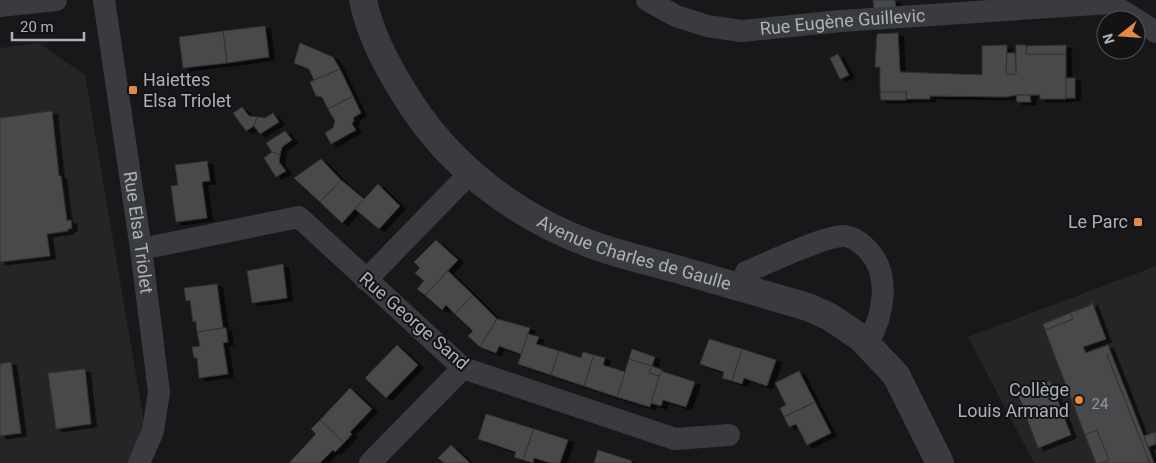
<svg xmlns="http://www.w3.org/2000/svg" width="1156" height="463" font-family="Roboto,sans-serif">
  <defs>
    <filter id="shadow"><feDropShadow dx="5.5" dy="3" stdDeviation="0" flood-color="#0009"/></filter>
  </defs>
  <rect width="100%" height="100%" fill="#18181a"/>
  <g fill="#242527">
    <path d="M39,43L85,75L151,463H0V48Z"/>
    <path d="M1156,266V463H1034L968,337Z"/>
  </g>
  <g fill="#47494c" stroke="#323336" filter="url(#shadow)">
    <path d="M873,0H895L896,10L874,11Z"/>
    <path d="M265,26L269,57L227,63L223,31Z"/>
    <path d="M223,31L227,63L183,68L179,37Z"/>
    <path d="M898,33L900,72L982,75V46L1007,45L1006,74H1016V45H1026V54H1066V99H1040V95H1016L1007,97L930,96V99H906V92H880V67H875L877,34Z"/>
    <path d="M300,43L333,57L340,69L314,80L309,69L294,63Z"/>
    <path d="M1066,45V54H1026L1027,46Z"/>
    <path d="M1007,53H1015L1016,74H1006Z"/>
    <path d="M838,54L849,75L840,79L830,58Z"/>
    <path d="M340,69L353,96L328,109L322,97L316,96L310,82Z"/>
    <rect x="1066" y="78" width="9" height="20"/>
    <path d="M880,92H906V100H881Z"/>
    <path d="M1016,95H1030L1031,102H1017Z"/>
    <path d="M353,96L361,113L353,118L354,120L352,124L356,130L331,144L325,133L333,128L335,121L328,109Z"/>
    <path d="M242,107L249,116L257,117L254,126L246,131L233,113Z"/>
    <path d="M52,111L59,176H61L67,221L71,220L72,228L68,229V231L47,234L50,256L0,262V118Z"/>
    <path d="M273,113L279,122L260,134L254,126L257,117L265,118Z"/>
    <path d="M285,131L292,140L282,147L280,155L272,152L266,143Z"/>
    <path d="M272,152L280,155L279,162L286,171L276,177L264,158Z"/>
    <path d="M321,159L341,180L320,202L294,178Z"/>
    <path d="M207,161L210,181L202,182L207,218L176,222L171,186L178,185L175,165Z"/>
    <path d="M341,180L364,199L342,223L320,202Z"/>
    <path d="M378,184L400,206L379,229L355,209Z"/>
    <path d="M436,240L458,260L425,295L417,289L424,281L415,273L420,268L414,262Z"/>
    <path d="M283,264L287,298L252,303L247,271Z"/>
    <path d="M448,271L473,295L455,314L446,305L442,310L425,295Z"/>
    <path d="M217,284L223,328L197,332L196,321L193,322L190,300L186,301L184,288Z"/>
    <path d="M473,295L497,319L480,347L468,336L473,331L455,314Z"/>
    <path d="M1092,302L1106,339L1083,347L1086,353L1108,345L1111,353L1107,355L1150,463H1100L1109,460L1097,430L1085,435L1045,330L1073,319L1070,313L1091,305Z"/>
    <path d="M1070,313L1073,319L1045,330L1043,324Z"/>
    <path d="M497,319L530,328L521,354L499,346L496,353L480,347Z"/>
    <path d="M223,328H226L228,342L223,343L228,374L199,378L197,358H194L192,347L200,346L197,332Z"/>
    <path d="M528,334L539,337L536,344L559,351L551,375L518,364Z"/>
    <path d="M709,339L742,349L732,381L722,378L724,372L700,364Z"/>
    <path d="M397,345L418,365L386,398L365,378Z"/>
    <path d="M632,349L655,357L652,366L629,359Z"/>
    <path d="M742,349L776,360L767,386L744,378L742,384L732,381Z"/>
    <path d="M559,351L581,358L583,352L594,355L584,386L551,375Z"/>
    <path d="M1111,353L1148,447L1154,463H1150L1107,355Z"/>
    <path d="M594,355L605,358L603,365L625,372L617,397L584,386Z"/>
    <path d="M629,359L652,366L649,373L660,376L650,407L617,397Z"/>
    <path d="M11,362L21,433L0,436V364Z"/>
    <path d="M652,366L662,370L660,376L649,373Z"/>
    <path d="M85,369L91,424L56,429L48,373Z"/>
    <path d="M661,371L695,382L686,407L663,400L661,406L651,403Z"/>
    <path d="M799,371L815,402L784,417L780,408L786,405L775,383Z"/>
    <path d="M1050,381L1071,435L1038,448L1018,394Z"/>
    <path d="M350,388L372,409L350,432L352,434L344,443L320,420Z"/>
    <path d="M815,402L831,433L807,445L796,424L789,427L784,417Z"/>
    <path d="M486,414L534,429L523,460L514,457L516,452L478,439Z"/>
    <path d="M320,420L344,443L335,452L333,450L320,463H289L316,434L311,429Z"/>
    <path d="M534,429L568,440L560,463H551L534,458L533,463L523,460Z"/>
    <path d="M1097,430L1109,460L1100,463H1096L1085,435Z"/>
    <path d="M1156,432V444L1148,447L1144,436Z"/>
    <path d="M451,445L470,463H444L438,458Z"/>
    <path d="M598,450L632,461L631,463H594Z"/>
  </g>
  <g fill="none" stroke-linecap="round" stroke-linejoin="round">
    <g stroke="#393b3e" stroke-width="22">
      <path id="s1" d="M104,0L141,249L159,392L153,431L139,463"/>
      <path id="s2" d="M647,0L676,16L707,26L741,31L841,21L1110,3L1156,32"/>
      <path d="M0,6L56,0"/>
      <path d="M141,249L299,217L463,368L675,439L729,435"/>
      <path d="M366,280L470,173"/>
      <path d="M741,288L746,272C766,264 824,236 843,236C853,236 860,242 866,248C892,273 884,316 867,344"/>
      <path d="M370,463L463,368"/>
    </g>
    <path stroke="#393b3e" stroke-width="28" id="s3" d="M363,0C370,34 386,64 404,93C447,165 517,218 596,246C621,255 647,261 673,268C718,281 763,294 808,307L830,317L861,338L896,375L940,463"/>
  </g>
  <g fill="#e48a46" stroke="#131315" stroke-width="2">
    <rect x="128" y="85" width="10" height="10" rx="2.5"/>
    <rect x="1133" y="217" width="10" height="10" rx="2.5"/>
    <circle cx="1079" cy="400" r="5"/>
  </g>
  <g text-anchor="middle" stroke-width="4" stroke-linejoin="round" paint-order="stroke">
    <g font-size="15" fill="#92989d">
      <text x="1100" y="409">24</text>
    </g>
    <g font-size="18" fill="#abb2b8" stroke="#131315">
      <text dy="6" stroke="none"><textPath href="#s2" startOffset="202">Rue Eugène Guillevic</textPath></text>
      <text dy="6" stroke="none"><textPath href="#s1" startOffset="235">Rue Elsa Triolet</textPath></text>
      <text dy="6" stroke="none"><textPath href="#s3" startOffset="391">Avenue Charles de Gaulle</textPath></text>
      <text transform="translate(414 321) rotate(41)" y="6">Rue George Sand</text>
    </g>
    <g font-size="18" fill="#abb2b8" stroke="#131315" text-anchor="end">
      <text x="143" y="86" text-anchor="start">Haiettes<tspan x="143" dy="21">Elsa Triolet</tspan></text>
      <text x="1128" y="228">Le Parc</text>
      <text x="1069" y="396">Collège<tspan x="1069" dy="21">Louis Armand</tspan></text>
    </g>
  </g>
  <g transform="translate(1121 35) rotate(253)"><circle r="24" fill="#131315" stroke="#505356"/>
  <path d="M0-4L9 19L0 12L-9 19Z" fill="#e48a46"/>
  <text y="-8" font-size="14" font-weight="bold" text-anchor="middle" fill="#abb2b8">N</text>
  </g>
  <path d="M12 32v8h72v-8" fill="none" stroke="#abb2b8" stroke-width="2.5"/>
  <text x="20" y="32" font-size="15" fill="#abb2b8" stroke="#131315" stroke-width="4" paint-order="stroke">20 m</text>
</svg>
